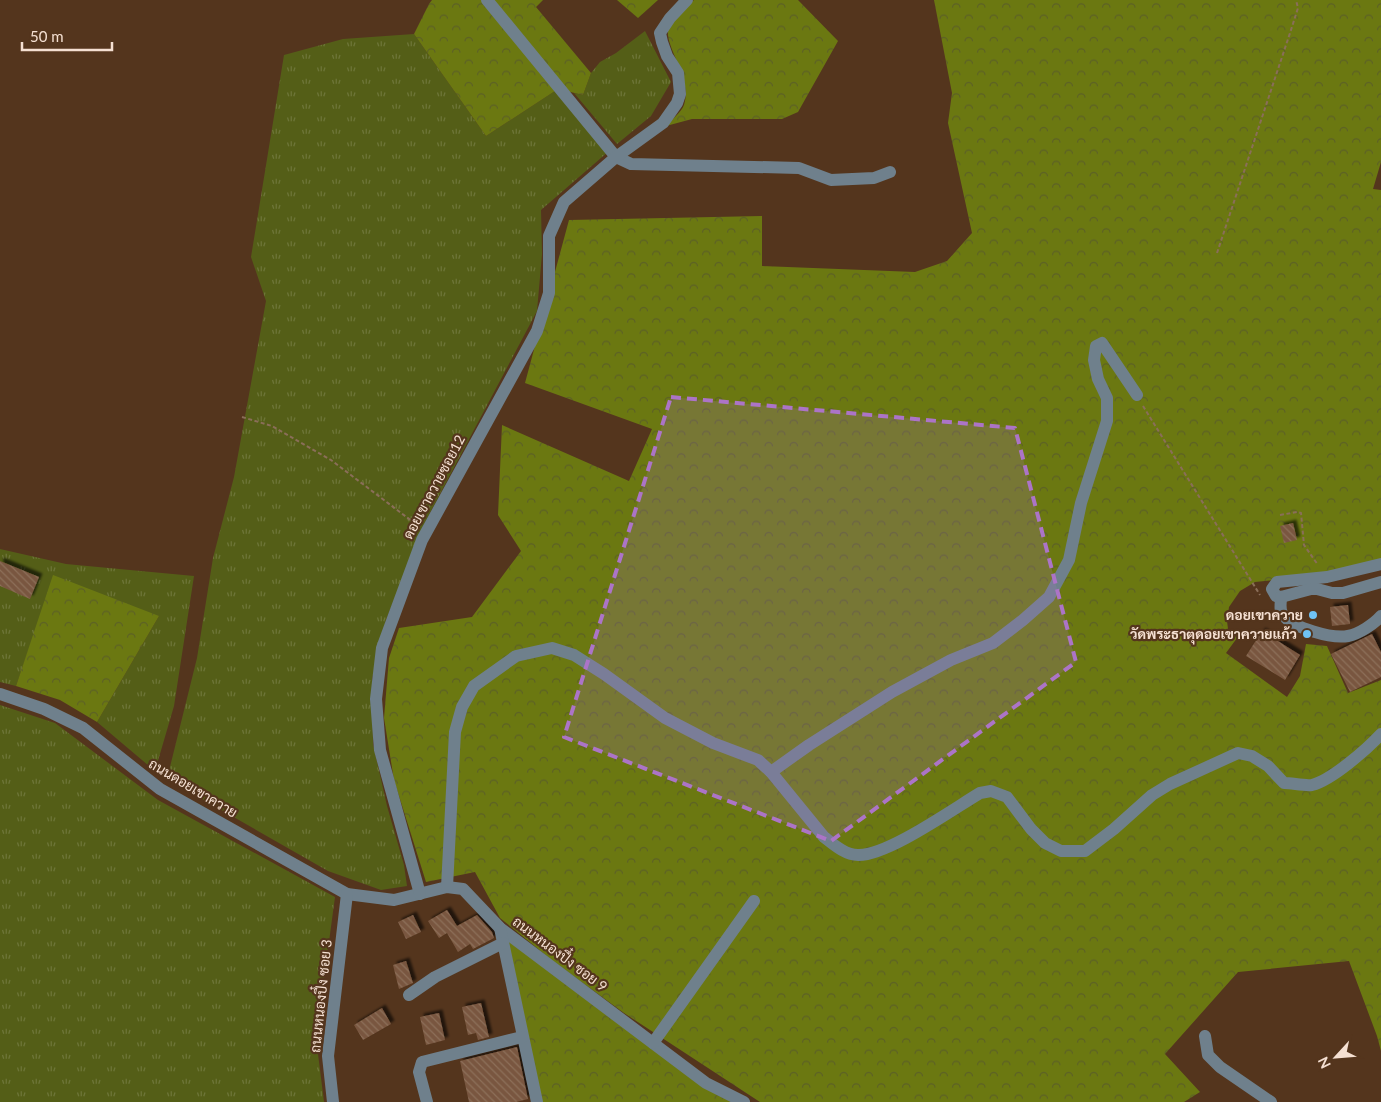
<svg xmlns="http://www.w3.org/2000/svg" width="1381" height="1102" font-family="Lato,Sarabun,sans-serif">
  <defs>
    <pattern id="grass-tufts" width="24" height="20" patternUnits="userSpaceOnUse" patternTransform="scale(1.25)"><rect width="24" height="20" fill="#545e17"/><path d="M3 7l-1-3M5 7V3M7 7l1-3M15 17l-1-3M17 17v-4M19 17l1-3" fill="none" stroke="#6d7538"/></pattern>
    <pattern id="forest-crowns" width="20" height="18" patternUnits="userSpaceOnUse" patternTransform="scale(1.25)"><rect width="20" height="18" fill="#6b7811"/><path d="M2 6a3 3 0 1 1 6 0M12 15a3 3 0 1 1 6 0" fill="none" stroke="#5c6026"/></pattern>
    <pattern id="building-back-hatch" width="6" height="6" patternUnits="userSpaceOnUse" patternTransform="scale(1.25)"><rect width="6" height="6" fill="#79573f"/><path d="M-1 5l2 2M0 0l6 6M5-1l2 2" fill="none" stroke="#8d6f5a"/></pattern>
    <filter id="shadow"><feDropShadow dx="3.5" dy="-3.5" stdDeviation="1" flood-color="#0009"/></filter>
  </defs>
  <rect width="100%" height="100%" fill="#54351d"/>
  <g fill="url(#grass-tufts)">
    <path d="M645,31L671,82L651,116L617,144L574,93L583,95L591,73L600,62L616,53Z"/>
    <path d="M414,34L486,136L558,89L609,151L541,210L542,254L537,311L424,524L386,620L372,679L373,744L387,806L404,865L407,886L381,890L328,871L167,779L197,658L213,558L234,477L266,301L251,257L284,55L343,39Z"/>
    <path d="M0,549L66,564L194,576L174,706L155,771L97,722L159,616L32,640L16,686L0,682Z"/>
    <path d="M0,705L55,723L158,800L335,897L316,1038L324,1102H0Z"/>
  </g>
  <g fill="url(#forest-crowns)">
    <path d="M432,0H543L536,7L591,73L583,95L558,89L486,136L414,34L429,4Z"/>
    <path d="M617,0H658L638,18Z"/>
    <path d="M694,0H798L838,41L798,112L782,119H692L666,126C671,120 681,113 684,105C694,74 657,41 671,21C677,13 687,6 694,0Z"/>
    <path d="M934,0H1381V162L1373,189L1381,190V563L1350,572L1255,582L1240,591L1229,607L1227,621L1228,629L1237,638L1226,653L1287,697L1300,676L1306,644L1327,646L1348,693L1381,680V1051L1377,1036L1349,961L1238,972L1165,1054L1200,1092L1184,1102H760L624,1013L553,961L500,918L475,872L426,882L394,780L384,718L389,658L399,628L472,617L521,551L498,515L502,425L629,481L652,429L525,383L569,220L762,216V266L915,272L947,261L972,233L948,123L952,93Z"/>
    <path d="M53,575L159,616L97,722L60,700L16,686Z"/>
    <path d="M500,928L706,1083L744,1102H540Z"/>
  </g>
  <g fill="url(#building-back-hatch)" filter="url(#shadow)">
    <path d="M1293,523L1297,540L1284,543L1280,526Z"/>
    <path d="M0,561L39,577L30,599L0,586Z"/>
    <path d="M1348,605L1350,624L1332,626L1330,607Z"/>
    <path d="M1262,631L1300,655L1285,680L1246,656Z"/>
    <path d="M1372,634L1381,652V677L1350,692L1331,654Z"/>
    <path d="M447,910L457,926L477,915L492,932L494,938L473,949L470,944L458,952L447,933L439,938L428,921Z"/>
    <path d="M413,915L421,932L406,939L398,922Z"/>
    <path d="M406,961L413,983L399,989L393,965Z"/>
    <path d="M481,1003L489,1037L478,1040L476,1033L468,1035L462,1007Z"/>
    <path d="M382,1008L391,1024L363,1040L354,1025Z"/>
    <path d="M439,1013L445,1040L426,1045L420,1017Z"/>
    <path d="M517,1047L528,1099L516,1102H469L460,1061Z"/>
  </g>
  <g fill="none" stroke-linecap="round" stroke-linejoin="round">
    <g stroke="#8a6e59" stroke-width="2" stroke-dasharray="4 2.5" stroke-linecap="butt">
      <path d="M1217,253L1290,33L1298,8L1296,0"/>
      <path d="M1143,406L1260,595"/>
      <path d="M242,417L272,426L331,460L417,525"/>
      <path d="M1280,515L1297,512L1301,513L1304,545L1318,565"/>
    </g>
    <g stroke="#6f808c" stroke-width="12">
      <path d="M487,0L616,157L631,164L799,168L831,180L874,178L890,172"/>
      <path d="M1281,597L1276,596L1272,589L1277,582L1327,577L1381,564"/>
      <path d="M1281,597C1281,603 1279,610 1283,615C1293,628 1332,639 1348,636C1359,634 1374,624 1381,616"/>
      <path d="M1281,597L1311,589H1317L1332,593H1343L1381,582"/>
      <path d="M0,694L44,709L83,728L160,789L347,894L394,900L447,887L463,889L500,928L706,1083L744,1102"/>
      <path d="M771,772L809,745L892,692L951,660L993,643L1023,620L1049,597L1069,560L1081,503L1107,421V398L1098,379L1094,360L1096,346L1102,343L1137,395"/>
      <path d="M447,887L455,732L462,707L474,686L516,656L552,648L574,655L604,674L665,718L713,743L758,760L771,772L824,837C833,844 845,855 858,855C887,856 953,809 980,793L991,791L1007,797L1031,829L1045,843L1061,851H1085L1114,829L1152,795L1170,784L1238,753L1252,756L1268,766L1284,783C1292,783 1304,786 1312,785C1332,780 1367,749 1381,734"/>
      <path d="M420,894L380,750L376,699L382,648L422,540L537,331L549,293V236L564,202L616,157L663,123L677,103L680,94L678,73L667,56L662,42L660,33L670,18L687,0"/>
      <path d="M500,928L537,1102"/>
      <path d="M409,995L435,977L503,943"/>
      <path d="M1205,1036L1208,1055L1220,1067L1271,1102"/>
      <path d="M653,1043L754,901"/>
      <path d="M333,1102L328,1056L347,894"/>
      <path d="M427,1102L419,1072L422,1062L522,1037"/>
    </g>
  </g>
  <path fill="#ac74c7" fill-opacity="0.2" stroke="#ac74c7" stroke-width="4" stroke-dasharray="10 6" stroke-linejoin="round" d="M671,397L1015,428L1076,662L831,841L564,737Z"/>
  <g fill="#6fc2f4" stroke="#54351d" stroke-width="2">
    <circle cx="1313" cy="615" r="5"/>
    <circle cx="1307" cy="634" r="5"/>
  </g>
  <g text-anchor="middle" stroke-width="4.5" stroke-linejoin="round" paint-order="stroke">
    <g font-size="14" fill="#f5e0d2" stroke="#54351d">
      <text transform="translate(434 487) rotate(-62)" y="5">ดอยเขาควายซอย12</text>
      <text transform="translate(193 788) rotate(31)" y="5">ถนนดอยเขาควาย</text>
      <text transform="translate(560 954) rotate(37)" y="5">ถนนหนองปึ๋ง ซอย 9</text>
      <text transform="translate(321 996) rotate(-84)" y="5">ถนนหนองปึ๋ง ซอย 3</text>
    </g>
    <g font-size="14" font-weight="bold" fill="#f5e0d2" stroke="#54351d" text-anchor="end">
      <text x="1303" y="620">ดอยเขาควาย</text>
      <text x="1297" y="639">วัดพระธาตุดอยเขาควายแก้ว</text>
    </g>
  </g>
  <g transform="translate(1336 1057) rotate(244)" stroke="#54351d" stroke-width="4" paint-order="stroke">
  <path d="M0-4L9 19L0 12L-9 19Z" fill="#f5e0d2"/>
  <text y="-8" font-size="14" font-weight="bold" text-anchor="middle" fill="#f5e0d2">N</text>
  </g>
  <path d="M22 42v8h90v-8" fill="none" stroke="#f5e0d2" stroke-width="2.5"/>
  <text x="30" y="42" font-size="15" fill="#f5e0d2" stroke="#54351d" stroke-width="4" paint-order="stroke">50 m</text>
</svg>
